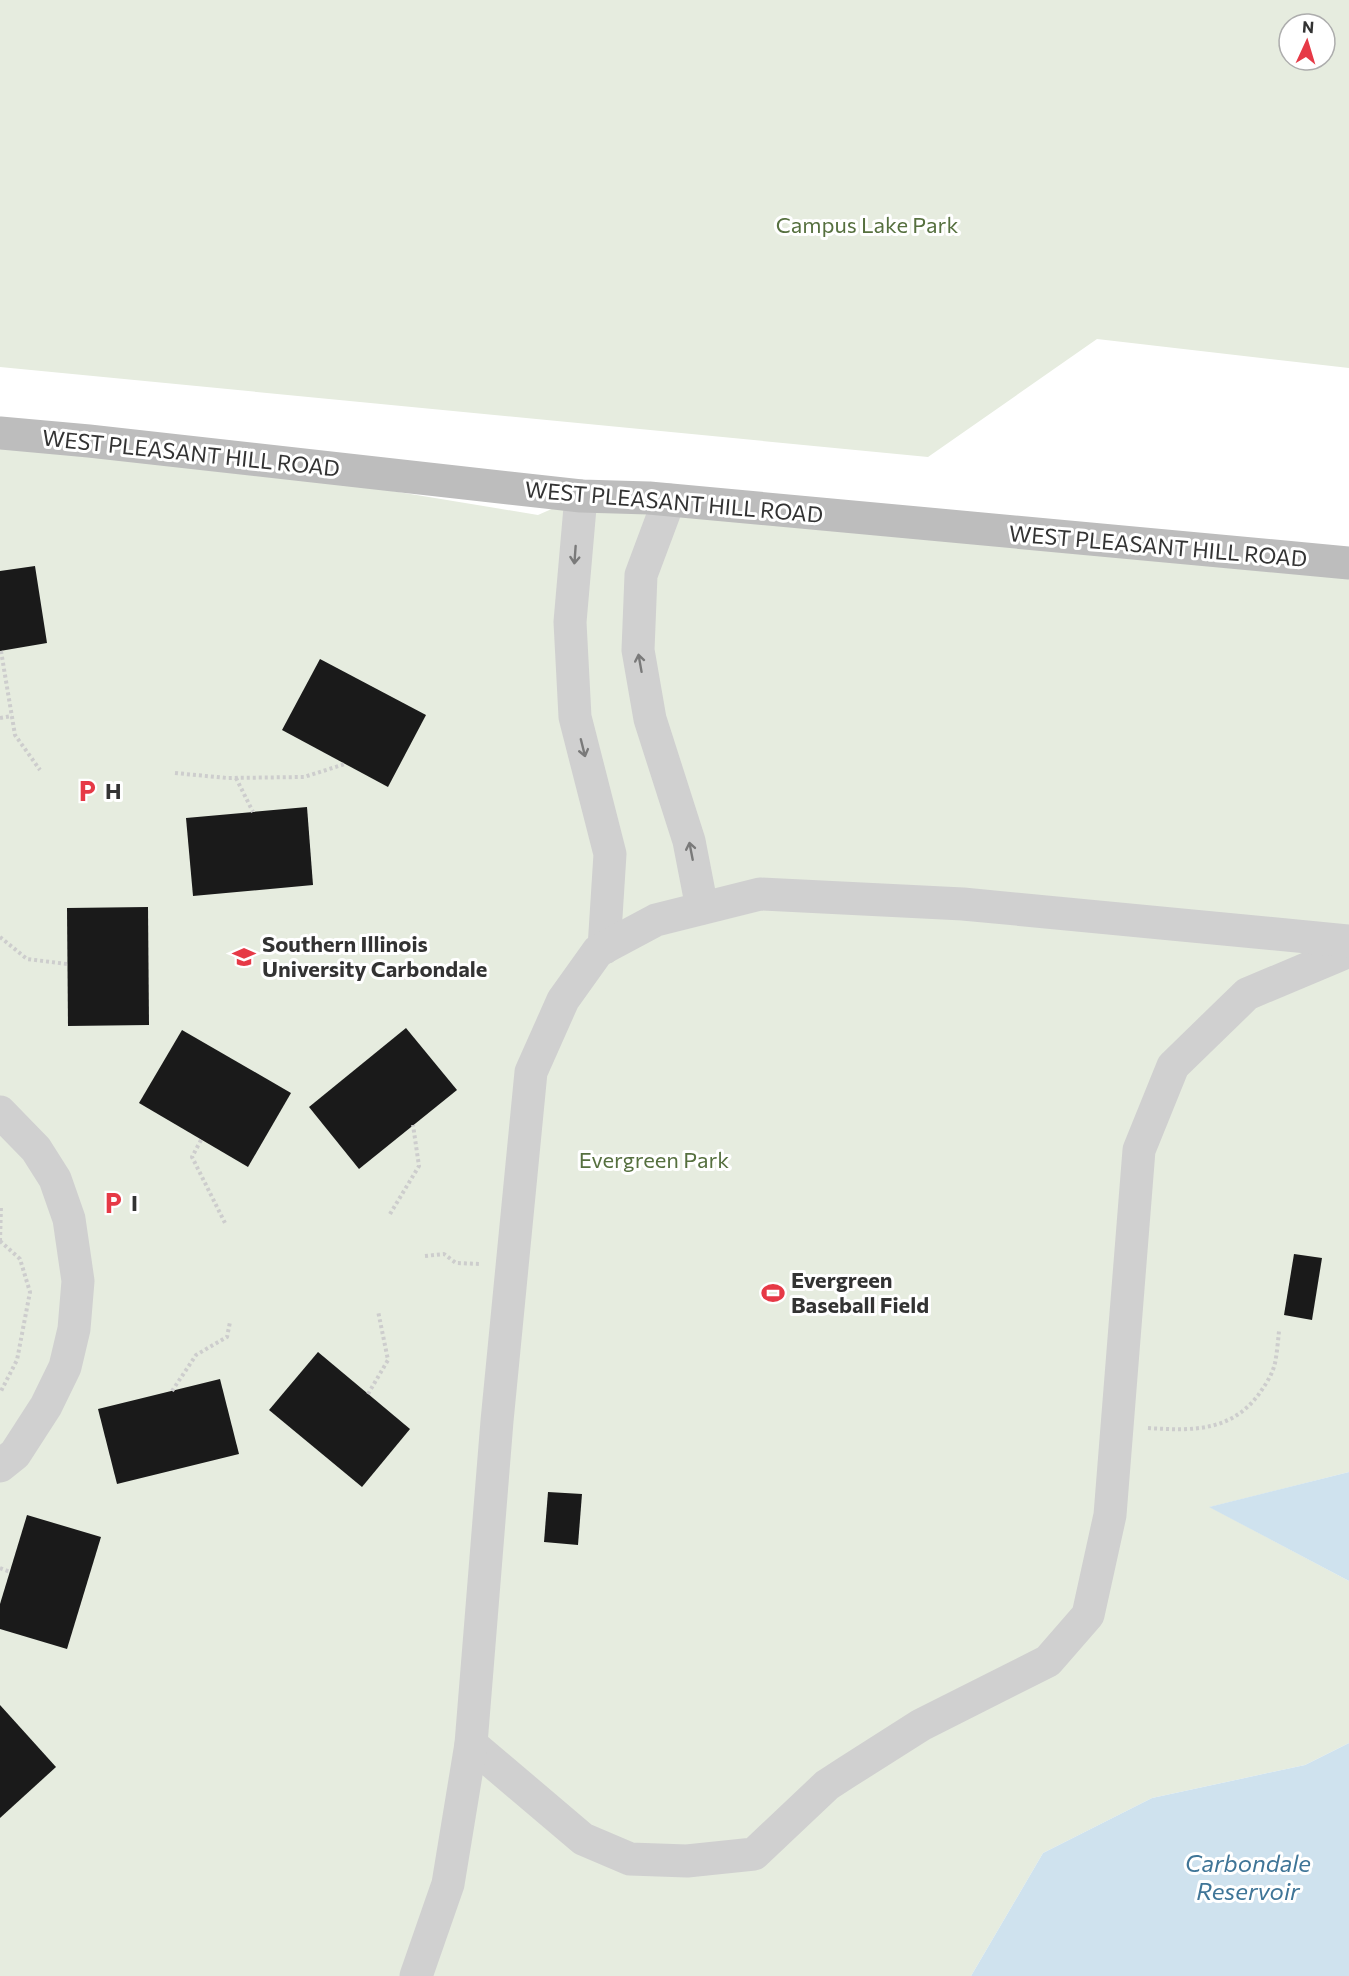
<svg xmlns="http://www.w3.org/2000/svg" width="1349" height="1976" font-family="Commissioner,sans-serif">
  <rect width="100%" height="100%" fill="#fff"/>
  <g fill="#e6ecdf" fill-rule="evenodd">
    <path d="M0,0H1349V368L1097,339L928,457L0,367ZM1289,24H1325V60H1289Z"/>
    <path d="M0,433L89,441L538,515L581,496L1349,564V1472L1210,1507L1349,1581V1743L1305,1765L1152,1798L1043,1853L971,1976H0Z"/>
  </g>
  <g fill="#cfe2ee">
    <path d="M1349,1472V1581L1209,1507Z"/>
    <path d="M1349,1743V1976H971L1043,1853L1152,1798L1305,1765Z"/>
  </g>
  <g fill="#1a1a1a">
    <path d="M35,566L47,643L0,651V571Z"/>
    <path d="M320,659L426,715L388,787L282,730Z"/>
    <path d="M307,807L313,885L193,896L186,818Z"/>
    <path d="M148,907L149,1025L68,1026L67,908Z"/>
    <path d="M406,1028L457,1090L359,1169L309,1107Z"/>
    <path d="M182,1030L291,1093L248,1167L139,1103Z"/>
    <path d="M1294,1254L1322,1258L1312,1320L1284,1315Z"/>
    <path d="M318,1352L410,1429L362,1487L269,1410Z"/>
    <path d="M220,1379L239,1454L117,1484L98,1409Z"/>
    <path d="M548,1492L582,1494L578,1545L544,1542Z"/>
    <path d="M27,1515L101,1537L67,1649L0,1629V1604Z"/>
    <path d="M0,1705L56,1767L0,1818Z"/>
  </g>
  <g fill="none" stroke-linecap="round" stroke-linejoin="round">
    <g stroke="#cdcdcd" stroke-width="4" stroke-dasharray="3 3" stroke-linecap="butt">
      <path d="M1,651L15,735L40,770"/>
      <path d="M0,718L12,716"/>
      <path d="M175,773L227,778L304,777L345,764"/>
      <path d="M236,778L253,812"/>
      <path d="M0,937L27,959L67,964"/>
      <path d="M201,1140L192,1157L225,1223"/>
      <path d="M390,1214L419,1166L413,1125"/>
      <path d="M0,1241L20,1259L30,1292L17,1360L0,1393"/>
      <path d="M0,1241L1,1206"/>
      <path d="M425,1256L444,1254L456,1263L479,1264"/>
      <path d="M172,1391L196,1355L227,1337L230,1322"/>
      <path d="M368,1394L388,1360L378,1311"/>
      <path d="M1148,1428C1194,1431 1235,1432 1263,1388C1268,1381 1273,1372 1275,1363C1277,1353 1278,1341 1279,1331"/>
      <path d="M0,1568L10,1572"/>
    </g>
    <g stroke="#d0d0d0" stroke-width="33">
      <path d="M581,496L570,622L575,717L610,854L604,948"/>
      <path d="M669,500L641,575L638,650L650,719L689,841L702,908"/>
      <path d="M0,1112L36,1149L55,1179L69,1219L78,1281L74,1329L65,1367L46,1406L15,1454L0,1466"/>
      <path d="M471,1744L583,1839L630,1859L687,1861L754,1854L827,1785L847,1772L921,1725L1048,1661L1088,1615L1110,1515L1139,1150L1173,1066L1247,994L1349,951"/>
      <path d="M416,1976L448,1884L471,1744L497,1421L531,1072L563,1000L598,951L656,920L760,894L963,904L1349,941"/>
    </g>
    <path stroke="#bdbdbd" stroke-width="33" d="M0,433L89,441L581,496L649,498L1349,563"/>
  </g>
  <defs><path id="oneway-shaft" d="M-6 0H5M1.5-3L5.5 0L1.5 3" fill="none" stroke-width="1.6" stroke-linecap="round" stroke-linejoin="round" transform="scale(1.5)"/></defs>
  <g stroke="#7a7a7a">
    <use href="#oneway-shaft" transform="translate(575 555) rotate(94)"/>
    <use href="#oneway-shaft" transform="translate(640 663) rotate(-100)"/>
    <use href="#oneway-shaft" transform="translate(583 748) rotate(76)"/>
    <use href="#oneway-shaft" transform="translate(691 851) rotate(-101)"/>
  </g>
  <defs>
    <g id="parking-bare" transform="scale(1.8)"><path d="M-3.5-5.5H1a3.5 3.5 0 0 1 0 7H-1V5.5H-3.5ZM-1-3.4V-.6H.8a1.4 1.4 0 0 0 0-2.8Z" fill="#e63946" stroke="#fff" stroke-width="2.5" paint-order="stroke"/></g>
    <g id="university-bare" transform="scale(1.8)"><path d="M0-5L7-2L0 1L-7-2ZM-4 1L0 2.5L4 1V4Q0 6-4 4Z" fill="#e63946" stroke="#fff" stroke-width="2.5" paint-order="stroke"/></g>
    <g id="stadium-bare" transform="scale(1.8)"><path d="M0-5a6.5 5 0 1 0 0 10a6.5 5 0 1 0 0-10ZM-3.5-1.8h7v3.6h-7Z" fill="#e63946" stroke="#fff" stroke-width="2.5" paint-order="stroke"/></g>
  </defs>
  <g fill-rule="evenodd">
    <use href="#parking-bare" x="87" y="791"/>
    <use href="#university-bare" x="244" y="957"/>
    <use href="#parking-bare" x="113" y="1203"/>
    <use href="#stadium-bare" x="773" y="1293"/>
  </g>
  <g text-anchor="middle" stroke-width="6" stroke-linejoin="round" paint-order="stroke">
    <g font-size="22" fill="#56703f" stroke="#fff">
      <text x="867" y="233">Campus Lake Park</text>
      <text x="654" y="1168">Evergreen Park</text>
    </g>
    <g font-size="22" fill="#333" stroke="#fff">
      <text transform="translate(191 453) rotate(6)" y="8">WEST PLEASANT HILL ROAD</text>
      <text transform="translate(674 502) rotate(5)" y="8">WEST PLEASANT HILL ROAD</text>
      <text transform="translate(1158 546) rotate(5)" y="8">WEST PLEASANT HILL ROAD</text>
    </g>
    <g font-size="22" font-weight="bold" fill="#333" stroke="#fff" text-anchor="start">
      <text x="105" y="799">H</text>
      <text x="262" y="952">Southern Illinois<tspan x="262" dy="25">University Carbondale</tspan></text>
      <text x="131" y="1211">I</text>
      <text x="791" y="1288">Evergreen<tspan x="791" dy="25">Baseball Field</tspan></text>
    </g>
    <g font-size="24" font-style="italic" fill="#3f7597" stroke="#fff">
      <text x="1248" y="1872">Carbondale<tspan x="1248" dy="28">Reservoir</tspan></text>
    </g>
  </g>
  <g transform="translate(1307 42) rotate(4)"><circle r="28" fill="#ffffff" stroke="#adadad" stroke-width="1.5"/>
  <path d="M0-4.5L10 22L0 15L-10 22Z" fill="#e63946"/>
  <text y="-9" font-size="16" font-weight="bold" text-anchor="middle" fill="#333333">N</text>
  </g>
</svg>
